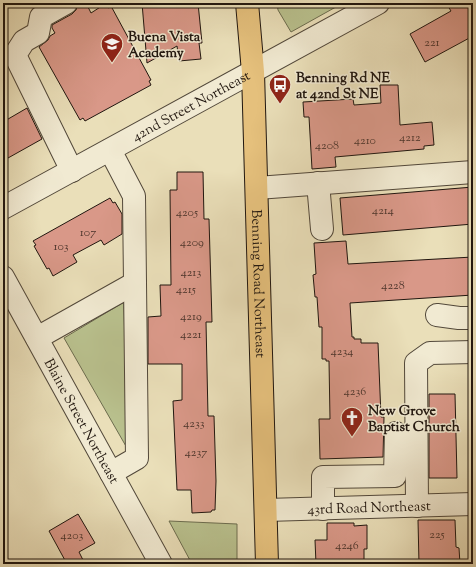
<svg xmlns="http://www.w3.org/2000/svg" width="476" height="567" font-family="'Sorts Mill Goudy',serif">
  <rect width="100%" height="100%" fill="#eadfb9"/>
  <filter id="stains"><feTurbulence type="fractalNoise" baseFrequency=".005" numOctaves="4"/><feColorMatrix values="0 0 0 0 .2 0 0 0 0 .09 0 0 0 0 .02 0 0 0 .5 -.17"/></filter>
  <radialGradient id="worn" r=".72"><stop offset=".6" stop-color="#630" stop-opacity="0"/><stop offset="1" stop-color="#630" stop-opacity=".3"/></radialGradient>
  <g fill="#b9c18e" stroke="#6c6c4e">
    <path d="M277,3H343L291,32L278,10Z"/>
    <path d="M124,302L127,448L64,338Z"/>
    <path d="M169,521L237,524V564H192Z"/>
  </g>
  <g fill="#d99888" stroke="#20160f">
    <path d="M81,3H86L91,13L105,4L108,8L111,6L151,80L149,81L151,85L85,121L83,118L80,120L39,47L48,40L50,36L55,33L52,28V25L72,14L76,10L78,4Z"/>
    <path d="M142,3H198L202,43H199L201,59L179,61L177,46L147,63Z"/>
    <path d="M446,3H473V36L425,62L410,34L451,11Z"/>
    <path d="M380,85H398L400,125L432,122L434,145L424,146V149L335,157L336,167L312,169L309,117H304L303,102L353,99L354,105L381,103Z"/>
    <path d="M27,108L42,139L8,158L3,149V122Z"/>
    <path d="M177,172H203L204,219H209L212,322H206L208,416H214L216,481L215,510H212L211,512L192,513L191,490H177L173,401L182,400V364H148V317L161,316L160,285H171L170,190H177Z"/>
    <path d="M473,187V224L343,235L340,198Z"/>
    <path d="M110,198L113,203L115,202L122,214V234L104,245L101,240L73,255L77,262L53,276L49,268L47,269L34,246L36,245L33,241Z"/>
    <path d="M346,241L348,264L473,257V295L350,303L352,337H354V339H361V343H378L381,417H384L383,457L320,459L319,419H330L329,361H326V359H322V327H319L317,297H315L313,275L316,274L314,243Z"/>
    <path d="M429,394H455L457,478H429Z"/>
    <path d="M78,514L95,543L79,552L85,564H67L49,531Z"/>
    <path d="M418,520H455L456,547L459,548L460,564H419Z"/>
    <path d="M327,523H354V526L367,525V549H364V564H316L315,540H327Z"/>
  </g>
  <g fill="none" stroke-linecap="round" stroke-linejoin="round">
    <g stroke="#52483a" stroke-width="24">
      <g id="minor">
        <path d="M66,3L41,17L38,33L24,41L15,55L72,171"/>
        <path d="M110,150L134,196L137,458L111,473"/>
        <path d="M318,183L322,229"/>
        <path d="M257,188L473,172"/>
        <path id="s1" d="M3,208L378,3"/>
        <path id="s2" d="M3,277L161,564"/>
        <path d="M437,315L459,318H473"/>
        <path d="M37,338L135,283"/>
        <path d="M417,506L416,363L430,353L473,352"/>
        <path d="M323,509V477L395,476L396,433"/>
        <path id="s3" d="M266,510L473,504"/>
      </g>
    </g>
    <g stroke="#20160f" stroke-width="24">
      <g id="major">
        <path id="s4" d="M247,3L253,72L267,564"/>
      </g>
    </g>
    <use href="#minor" stroke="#f1ead2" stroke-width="22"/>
    <use href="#major" stroke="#e5c07c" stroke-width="22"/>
  </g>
  <defs>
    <g id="school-pin" transform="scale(1.15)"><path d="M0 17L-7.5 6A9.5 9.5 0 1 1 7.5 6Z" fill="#8f2418" stroke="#f1ead2"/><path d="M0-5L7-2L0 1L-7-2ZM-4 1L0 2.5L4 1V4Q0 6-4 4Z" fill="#fff"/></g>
    <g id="bus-pin" transform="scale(1.15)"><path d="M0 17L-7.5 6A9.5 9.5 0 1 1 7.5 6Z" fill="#8f2418" stroke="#f1ead2"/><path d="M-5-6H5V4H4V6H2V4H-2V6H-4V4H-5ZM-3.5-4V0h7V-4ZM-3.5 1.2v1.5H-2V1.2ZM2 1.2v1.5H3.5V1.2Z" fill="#fff"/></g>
    <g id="church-pin" transform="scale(1.15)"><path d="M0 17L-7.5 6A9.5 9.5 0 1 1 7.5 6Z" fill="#8f2418" stroke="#f1ead2"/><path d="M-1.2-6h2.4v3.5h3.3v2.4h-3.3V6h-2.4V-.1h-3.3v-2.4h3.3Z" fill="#fff"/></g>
  </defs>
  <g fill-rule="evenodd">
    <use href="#school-pin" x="112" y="44"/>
    <use href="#bus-pin" x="280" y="85"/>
    <use href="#church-pin" x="352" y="418"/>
  </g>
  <g text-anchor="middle" stroke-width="3" stroke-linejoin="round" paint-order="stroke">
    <g font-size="12" fill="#4e362d">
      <text x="432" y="46">221</text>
      <text x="410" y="141">4212</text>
      <text x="365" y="144">4210</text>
      <text x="327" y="149">4208</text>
      <text x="383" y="214">4214</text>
      <text x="187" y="216">4205</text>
      <text x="88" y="236">107</text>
      <text x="192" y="246">4209</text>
      <text x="61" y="250">103</text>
      <text x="191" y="276">4213</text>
      <text x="393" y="289">4228</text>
      <text x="186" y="293">4215</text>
      <text x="191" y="320">4219</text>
      <text x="191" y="338">4221</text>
      <text x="342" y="355">4234</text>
      <text x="355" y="395">4236</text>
      <text x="194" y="427">4233</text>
      <text x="196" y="456">4237</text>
      <text x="437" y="538">225</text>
      <text x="72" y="539">4203</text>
      <text x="347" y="549">4246</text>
    </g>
    <g font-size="14" font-weight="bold" fill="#20160f" stroke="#f1ead2" text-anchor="start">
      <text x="128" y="41">Buena Vista<tspan x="128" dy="16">Academy</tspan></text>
      <text x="296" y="82">Benning Rd NE<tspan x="296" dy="16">at 42nd St NE</tspan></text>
      <text x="368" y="415">New Grove<tspan x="368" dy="16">Baptist Church</tspan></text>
    </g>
    <g font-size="14" fill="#20160f" stroke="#f1ead2">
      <text dy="5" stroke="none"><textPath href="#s1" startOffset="214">42nd Street Northeast</textPath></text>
      <text dy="5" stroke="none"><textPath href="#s4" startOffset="281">Benning Road Northeast</textPath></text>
      <text dy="5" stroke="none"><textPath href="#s2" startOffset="164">Blaine Street Northeast</textPath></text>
      <text dy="5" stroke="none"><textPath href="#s3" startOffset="103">43rd Road Northeast</textPath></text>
    </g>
  </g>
  <rect width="476" height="567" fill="none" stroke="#eadfb9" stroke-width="16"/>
  <rect x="4" y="4" width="468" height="559" fill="none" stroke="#20160f" stroke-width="2"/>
  <rect x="8" y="8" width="460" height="551" fill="none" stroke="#20160f"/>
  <rect width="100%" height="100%" filter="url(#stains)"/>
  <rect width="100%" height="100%" fill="url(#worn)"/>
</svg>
